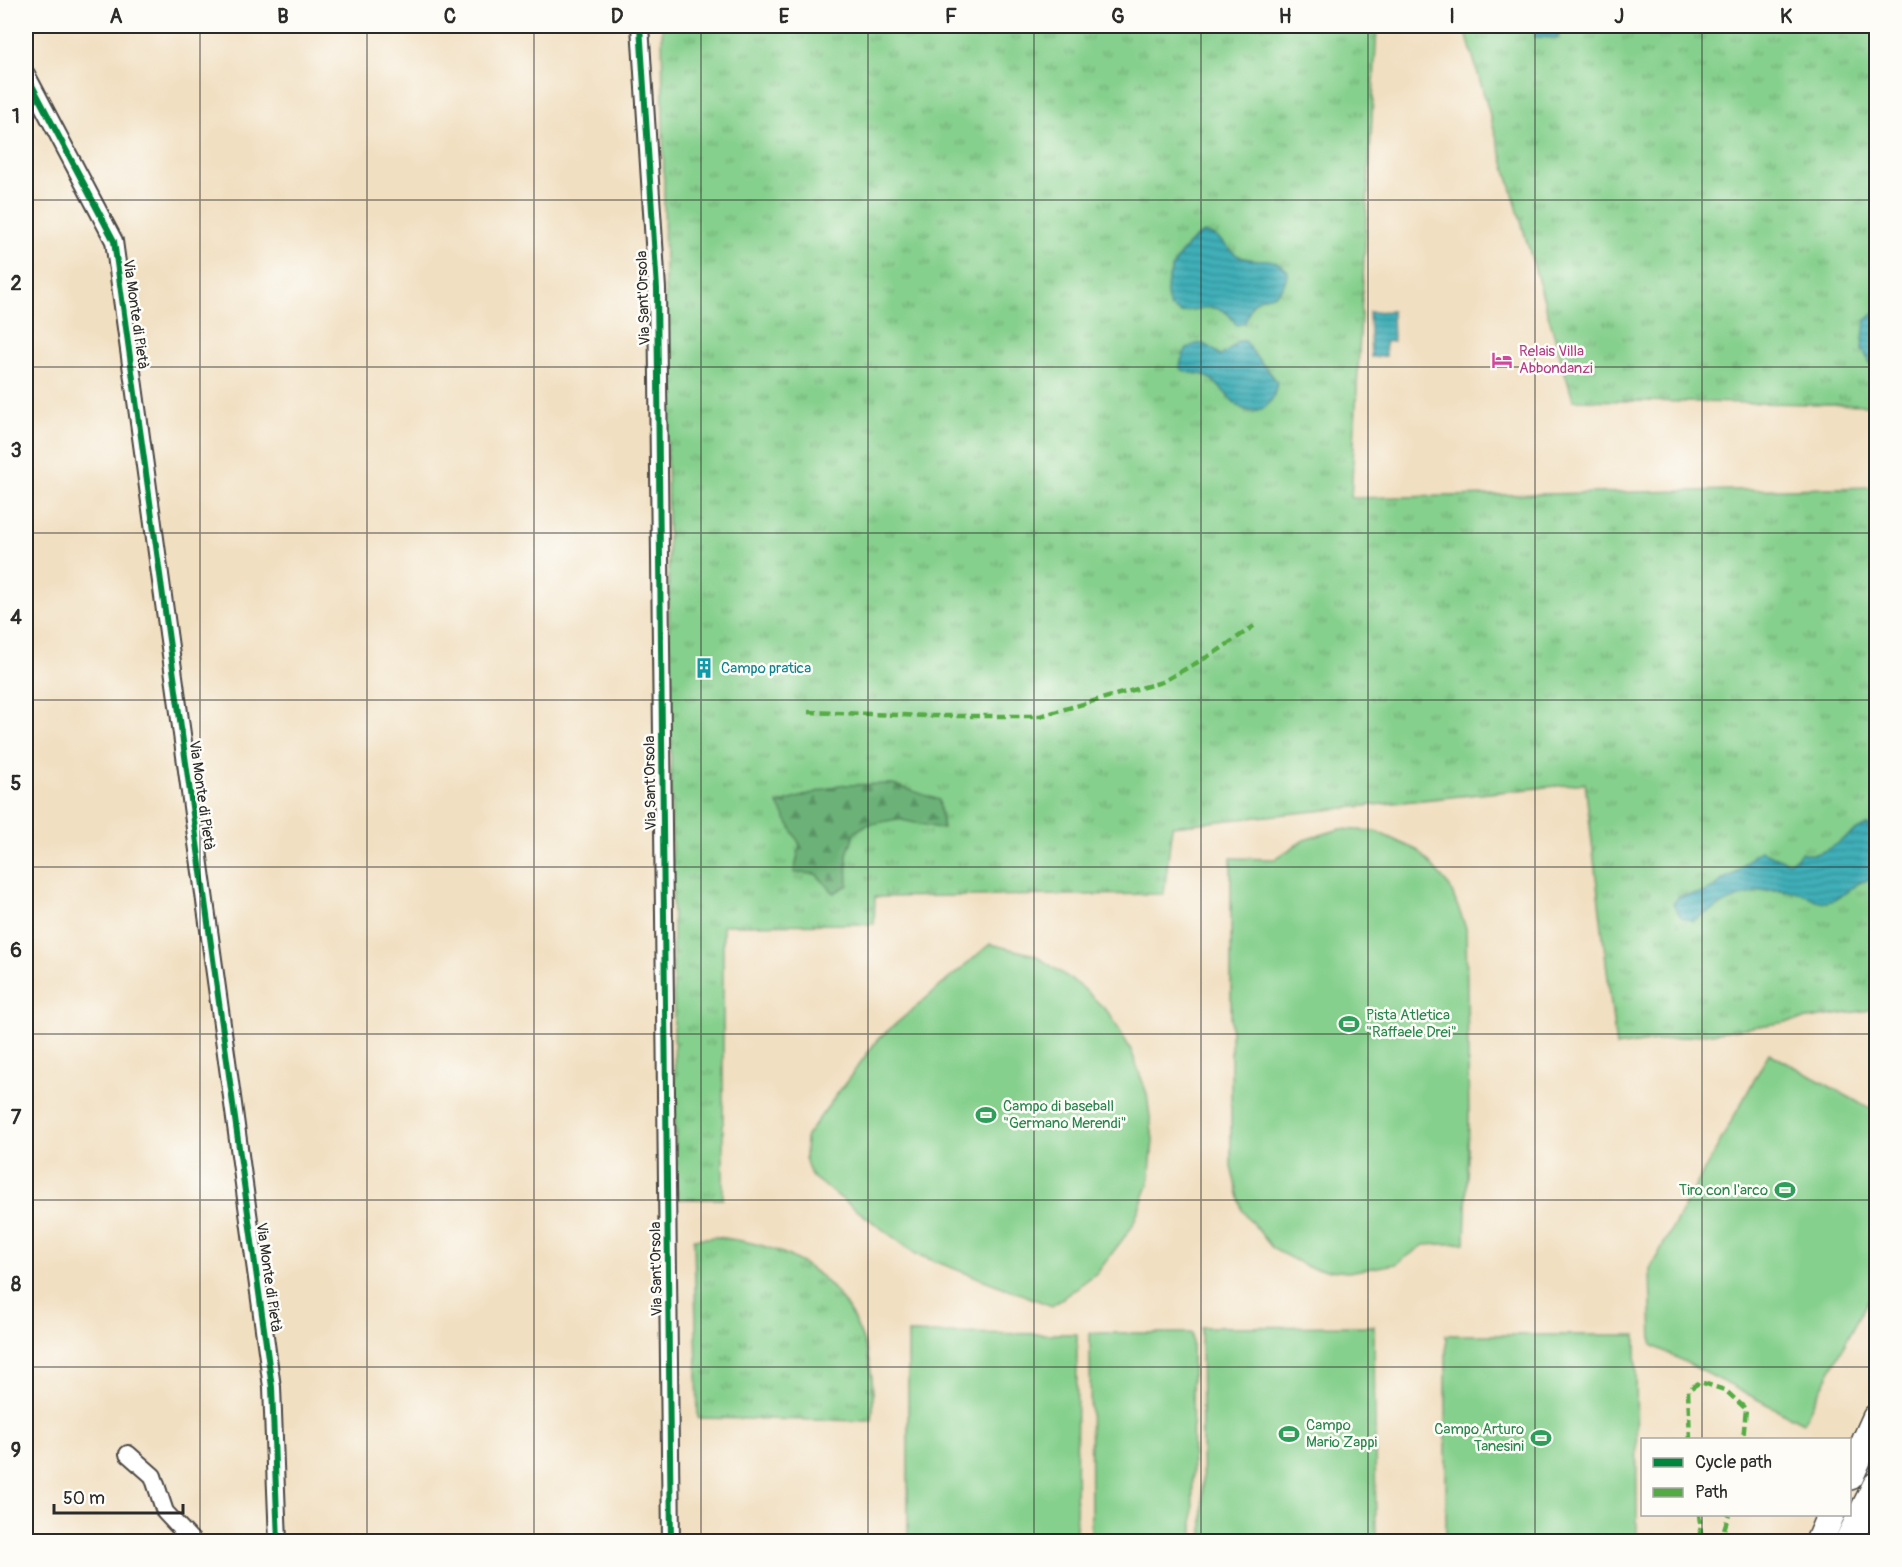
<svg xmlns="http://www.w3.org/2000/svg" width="1902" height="1567" font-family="Pangolin,sans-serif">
  <defs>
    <pattern id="grass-tufts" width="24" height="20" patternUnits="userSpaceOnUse" patternTransform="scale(1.5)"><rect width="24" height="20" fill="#86d08d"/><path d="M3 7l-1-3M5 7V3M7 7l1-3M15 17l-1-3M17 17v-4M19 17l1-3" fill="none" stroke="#6ea973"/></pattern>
    <pattern id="forest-firs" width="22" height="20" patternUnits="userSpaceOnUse" patternTransform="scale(1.5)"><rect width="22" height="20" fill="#6cb278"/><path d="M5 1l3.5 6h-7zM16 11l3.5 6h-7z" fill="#599163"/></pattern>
    <pattern id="water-rules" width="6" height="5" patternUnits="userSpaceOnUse" patternTransform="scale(1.5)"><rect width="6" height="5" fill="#3fafb8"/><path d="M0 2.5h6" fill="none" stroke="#358f96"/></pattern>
  </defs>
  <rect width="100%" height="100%" fill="#fdfcf7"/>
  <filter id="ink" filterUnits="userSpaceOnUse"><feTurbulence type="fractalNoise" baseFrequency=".0167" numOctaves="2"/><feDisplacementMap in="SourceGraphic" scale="12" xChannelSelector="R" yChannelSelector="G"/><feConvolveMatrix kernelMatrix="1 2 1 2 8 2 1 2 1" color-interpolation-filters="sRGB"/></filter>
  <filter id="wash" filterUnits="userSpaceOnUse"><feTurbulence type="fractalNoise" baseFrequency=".008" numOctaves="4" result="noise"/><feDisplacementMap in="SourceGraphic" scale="24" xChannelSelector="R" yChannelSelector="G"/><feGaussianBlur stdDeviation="1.35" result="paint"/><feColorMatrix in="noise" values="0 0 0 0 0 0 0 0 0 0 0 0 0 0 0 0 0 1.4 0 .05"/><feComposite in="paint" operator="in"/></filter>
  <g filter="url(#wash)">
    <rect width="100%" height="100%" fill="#f1dfc1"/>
    <g fill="url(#grass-tufts)" stroke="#587e5c" stroke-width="1.5">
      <path d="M662,26H1377L1351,498L1876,487V1009L1616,1047L1585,783L1172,826L1164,894L875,897L874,924L723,925V1199H676Z"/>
      <path d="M1464,26H1876V405L1573,400Z"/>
      <path d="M716,1237C742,1240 768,1245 791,1257C852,1287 879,1356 872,1421L698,1418L694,1239Z"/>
    </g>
    <path fill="url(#forest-firs)" stroke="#4c6e52" stroke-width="1.5" d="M893,784L939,800L943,829L897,819L866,825L855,832L847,854L848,885L834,893L816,874L794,873L800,845L778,804L839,785Z"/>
    <g fill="#86d08d" stroke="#587e5c" stroke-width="1.5">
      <path d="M1340,829L1375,831L1419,851L1450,887L1466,928L1469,1119L1465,1243L1424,1245L1396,1264L1348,1272L1310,1268L1273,1249L1242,1210L1231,1167V858L1275,859L1304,840Z"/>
      <path d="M990,944L1035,955L1082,987L1110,1014L1131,1050L1147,1094L1153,1140L1149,1183L1132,1227L1098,1272L1052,1306L916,1254L811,1176L805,1158L806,1136L878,1039Z"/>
      <path d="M1769,1053L1876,1112V1285L1803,1423L1652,1345L1650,1269Z"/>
      <path d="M1374,1326L1376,1541H1203L1201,1327Z"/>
      <path d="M908,1333L1077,1334L1076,1541H908Z"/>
      <path d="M1090,1333H1192L1193,1541H1091Z"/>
      <path d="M1446,1335H1636L1637,1541H1446Z"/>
    </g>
    <g fill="url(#water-rules)" stroke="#356d72" stroke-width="1.5">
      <path d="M1536,26H1559L1558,38L1535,37Z"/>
      <path d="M1203,233C1223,235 1224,249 1239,256C1258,266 1268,251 1288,271C1281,306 1265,289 1252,305C1249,310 1247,318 1245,323L1237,325C1234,322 1231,317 1228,314C1216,303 1195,309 1181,313L1170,307C1169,303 1167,298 1167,293C1166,270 1184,244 1203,233Z"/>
      <path d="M1392,311L1393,341L1385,342L1386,356L1371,357L1369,312Z"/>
      <path d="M1876,312V365L1871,364L1862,349L1865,321Z"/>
      <path d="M1238,341H1245C1254,357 1267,367 1277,382C1275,393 1273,403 1262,409C1239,422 1225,385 1206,376C1197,372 1188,375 1180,368C1183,341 1203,336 1220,356L1232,348Z"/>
      <path d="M1867,825L1876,827V878C1871,879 1864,881 1859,883C1848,889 1840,900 1827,902C1816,903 1806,894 1796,892C1754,884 1727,902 1692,921L1681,917L1673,904L1679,896L1702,893L1716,887L1723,879L1733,875L1742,867L1754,854L1761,851L1788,862L1797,857L1801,852C1821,863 1846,833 1867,825Z"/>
    </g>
  </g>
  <g filter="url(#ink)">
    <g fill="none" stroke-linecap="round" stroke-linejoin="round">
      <g stroke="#494642" stroke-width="20">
        <g id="street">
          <path d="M640,26L657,289L671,1542"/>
          <path d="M26,74L114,241L272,1387L278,1542"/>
          <path d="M128,1454L153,1476L165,1512L193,1542"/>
        </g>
      </g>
      <g stroke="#494642" stroke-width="30">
        <g id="primary">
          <path d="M1850,1476L1876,1418"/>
          <path d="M1819,1542L1831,1514"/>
          <path d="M1848,1542L1876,1486"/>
        </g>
      </g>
      <use href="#street" stroke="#fff" stroke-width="16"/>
      <use href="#primary" stroke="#fff" stroke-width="27"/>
      <g stroke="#54ab44" stroke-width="4.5" stroke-dasharray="9 4.5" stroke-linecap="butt">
        <path d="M808,712L929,716H1040L1162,682L1216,652L1254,626"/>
        <path d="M1690,1440L1688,1390L1700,1382L1725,1390L1746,1409L1743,1440"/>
        <path d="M1699,1514L1702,1542"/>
        <path d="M1720,1542L1729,1514"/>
      </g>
      <g stroke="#fdfcf7" stroke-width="10">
        <g id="cycleway">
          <path d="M640,26L657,289L671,1542"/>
          <path d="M26,74L114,241L272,1387L278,1542"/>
        </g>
      </g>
      <use href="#cycleway" stroke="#00873e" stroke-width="6"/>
    </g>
  </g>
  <path fill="none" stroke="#2b2b2b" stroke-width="1.5" stroke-opacity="0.55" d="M200,26V1542M367,26V1542M534,26V1542M701,26V1542M868,26V1542M1034,26V1542M1201,26V1542M1368,26V1542M1535,26V1542M1702,26V1440M26,200H1876M26,367H1876M26,533H1876M26,700H1876M26,867H1876M26,1034H1876M26,1200H1876M26,1367H1876M1702,1514V1542"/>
  <defs>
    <g id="hotel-bare" transform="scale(1.62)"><path d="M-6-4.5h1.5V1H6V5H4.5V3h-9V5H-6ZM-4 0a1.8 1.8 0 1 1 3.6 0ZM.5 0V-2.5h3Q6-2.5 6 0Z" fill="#d1479c" stroke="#fdfcf7" stroke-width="2.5" paint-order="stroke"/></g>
    <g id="building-bare" transform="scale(1.62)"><path d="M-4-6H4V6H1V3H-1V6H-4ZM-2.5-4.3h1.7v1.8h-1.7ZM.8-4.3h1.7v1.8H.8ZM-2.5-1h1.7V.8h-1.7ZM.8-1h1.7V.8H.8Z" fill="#0f9aa8" stroke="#fdfcf7" stroke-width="2.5" paint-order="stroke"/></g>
    <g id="stadium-bare" transform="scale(1.62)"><path d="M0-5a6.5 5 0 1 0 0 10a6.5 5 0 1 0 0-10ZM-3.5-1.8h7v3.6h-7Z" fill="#2e9e5b" stroke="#fdfcf7" stroke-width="2.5" paint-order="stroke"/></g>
  </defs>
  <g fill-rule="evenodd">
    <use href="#hotel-bare" x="1502" y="360"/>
    <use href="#building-bare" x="704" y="668"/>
    <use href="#stadium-bare" x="1349" y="1024"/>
    <use href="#stadium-bare" x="986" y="1115"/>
    <use href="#stadium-bare" x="1785" y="1190"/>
    <use href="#stadium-bare" x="1289" y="1434"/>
    <use href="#stadium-bare" x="1541" y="1438"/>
  </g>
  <g text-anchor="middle" stroke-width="5" stroke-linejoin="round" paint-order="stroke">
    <g font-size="15" fill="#2b2b2b" stroke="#fdfcf7">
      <text transform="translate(643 298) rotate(-92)" y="5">Via Sant'Orsola</text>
      <text transform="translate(136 314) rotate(82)" y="5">Via Monte di Pietà</text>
      <text transform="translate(650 783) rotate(-91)" y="5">Via Sant'Orsola</text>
      <text transform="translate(202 795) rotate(82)" y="5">Via Monte di Pietà</text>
      <text transform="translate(656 1269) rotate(-91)" y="5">Via Sant'Orsola</text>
      <text transform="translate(269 1277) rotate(82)" y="5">Via Monte di Pietà</text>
    </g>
    <g font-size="15" fill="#b23c85" stroke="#fdfcf7" text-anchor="start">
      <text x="1519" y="356">Relais Villa<tspan x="1519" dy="17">Abbondanzi</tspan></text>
    </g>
    <g font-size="15" fill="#0d838f" stroke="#fdfcf7" text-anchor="start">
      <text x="721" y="673">Campo pratica</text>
    </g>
    <g font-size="15" fill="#27864d" stroke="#fdfcf7" text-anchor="start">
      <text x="1366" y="1020">Pista Atletica<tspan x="1366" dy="17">"Raffaele Drei"</tspan></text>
      <text x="1003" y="1111">Campo di baseball<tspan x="1003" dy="17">"Germano Merendi"</tspan></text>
      <text x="1768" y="1195" text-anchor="end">Tiro con l'arco</text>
      <text x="1306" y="1430">Campo<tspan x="1306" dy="17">Mario Zappi</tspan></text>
      <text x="1524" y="1434" text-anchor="end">Campo Arturo<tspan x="1524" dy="17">Tanesini</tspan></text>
    </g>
  </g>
  <rect width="1902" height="1567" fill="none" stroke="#fdfcf7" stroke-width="66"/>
  <rect x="1641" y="1438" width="210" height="78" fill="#fdfcf7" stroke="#a9a8a5" stroke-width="1.5"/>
  <rect x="1653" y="1458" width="30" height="9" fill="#00873e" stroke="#a9a8a5" stroke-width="1.5"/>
  <text x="1695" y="1468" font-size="18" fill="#2b2b2b">Cycle path</text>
  <rect x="1653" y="1488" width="30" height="9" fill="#54ab44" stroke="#a9a8a5" stroke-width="1.5"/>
  <text x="1695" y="1498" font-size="18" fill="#2b2b2b">Path</text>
  <path d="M54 1504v9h129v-9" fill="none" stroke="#2b2b2b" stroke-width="3"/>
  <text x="63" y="1504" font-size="18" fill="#2b2b2b" stroke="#fdfcf7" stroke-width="4.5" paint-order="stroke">50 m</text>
  <rect x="33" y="33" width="1836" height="1501" fill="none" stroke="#2b2b2b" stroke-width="2"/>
  <g font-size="20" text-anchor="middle" font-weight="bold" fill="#2b2b2b">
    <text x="116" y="23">A</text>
    <text x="283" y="23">B</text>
    <text x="450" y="23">C</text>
    <text x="617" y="23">D</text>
    <text x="784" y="23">E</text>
    <text x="951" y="23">F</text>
    <text x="1118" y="23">G</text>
    <text x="1285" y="23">H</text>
    <text x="1452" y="23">I</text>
    <text x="1619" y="23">J</text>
    <text x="1786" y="23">K</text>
    <text x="16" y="123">1</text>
    <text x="16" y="290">2</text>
    <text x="16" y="457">3</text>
    <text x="16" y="624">4</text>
    <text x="16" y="790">5</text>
    <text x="16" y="957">6</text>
    <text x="16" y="1124">7</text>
    <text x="16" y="1291">8</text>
    <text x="16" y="1457">9</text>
  </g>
</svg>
